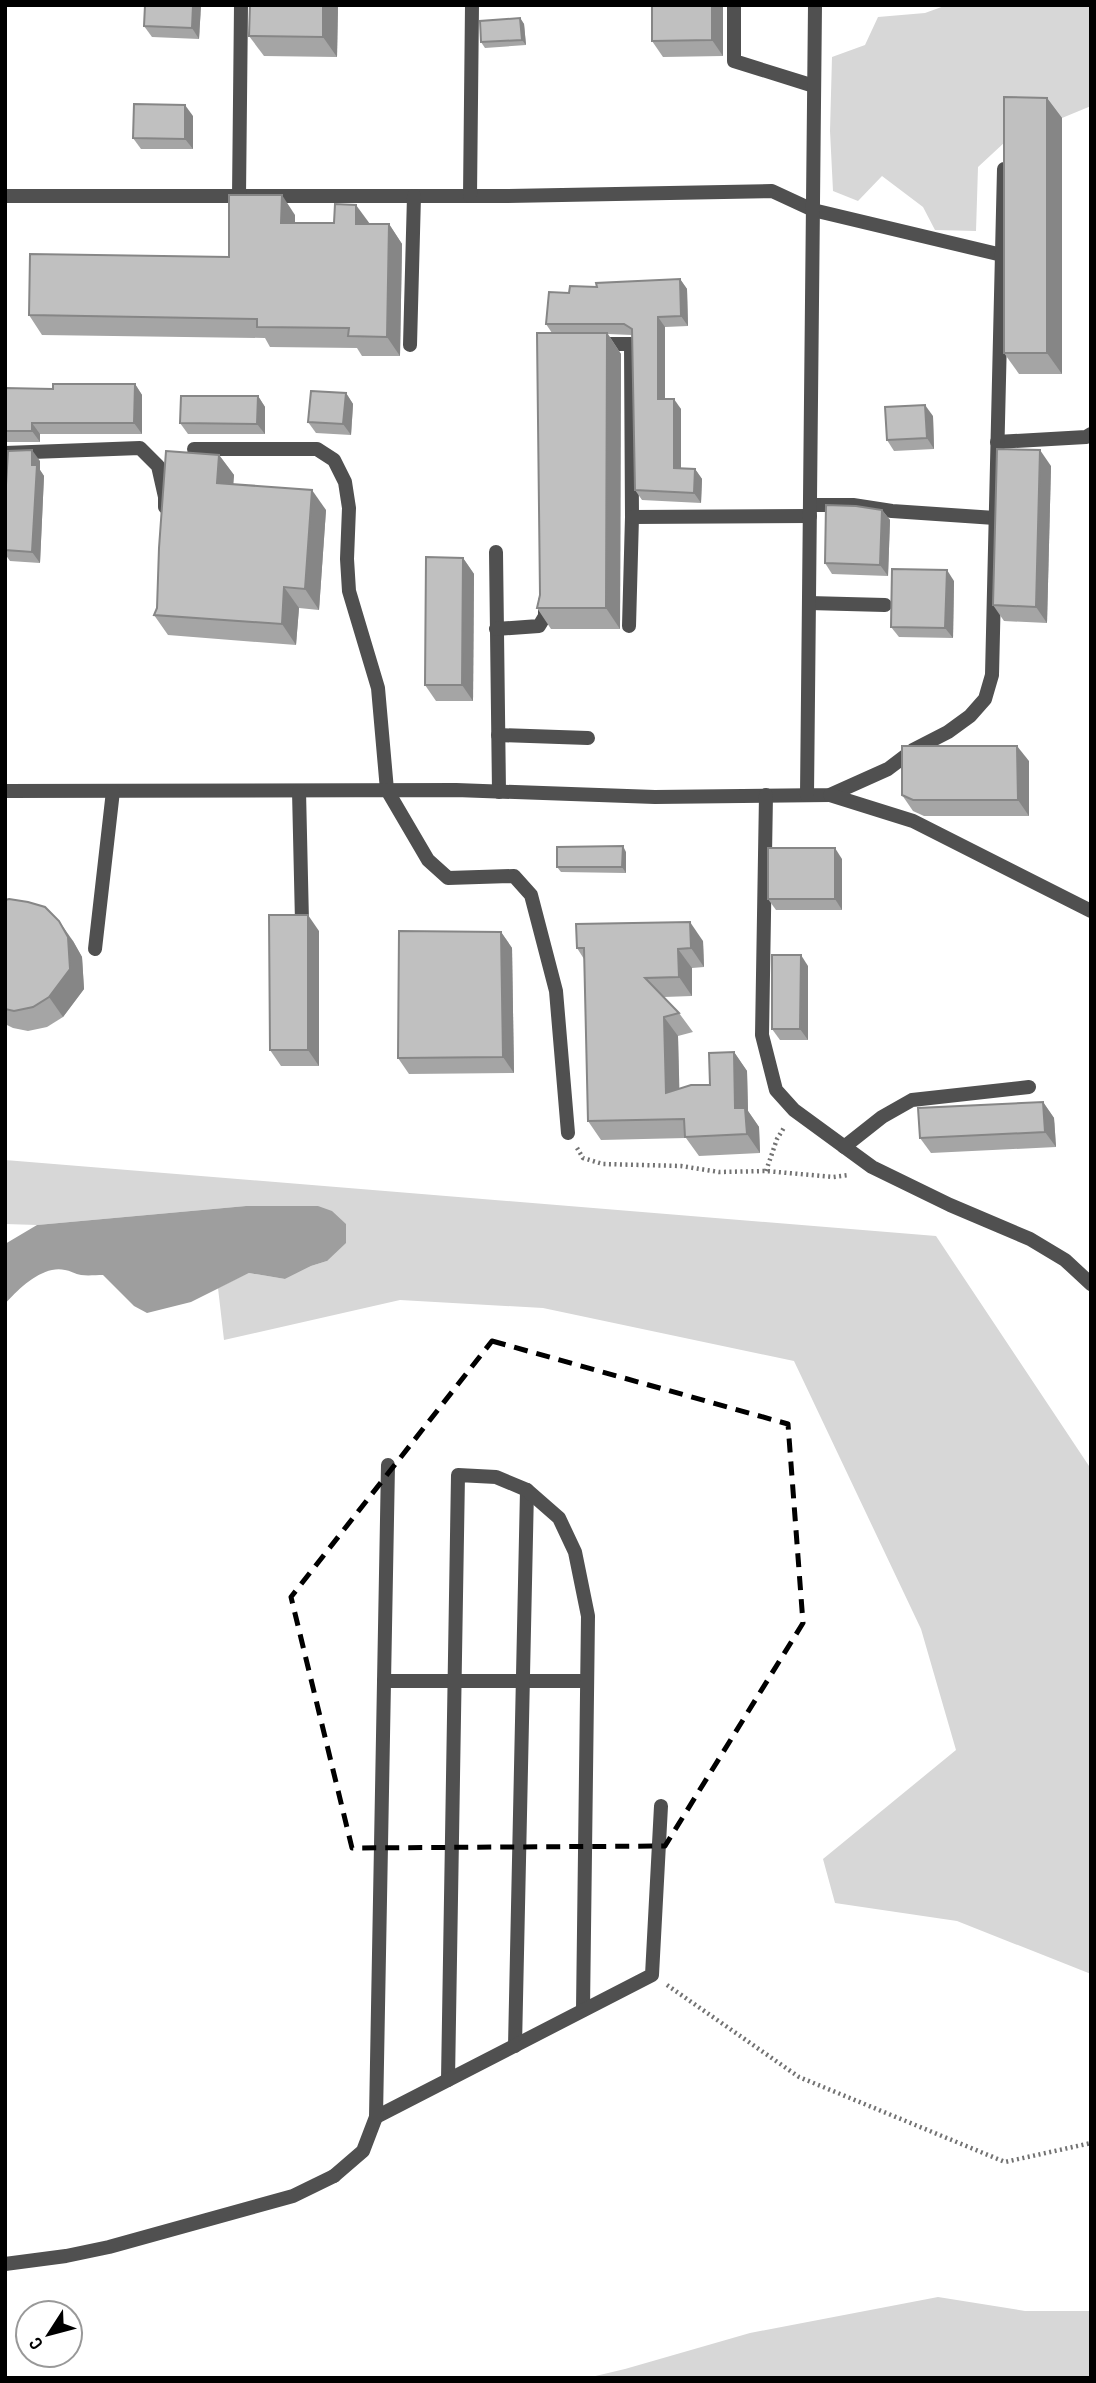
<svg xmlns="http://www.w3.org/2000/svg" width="1096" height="2383" font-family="'Sofia Sans Condensed',sans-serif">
  <rect width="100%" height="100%" fill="#fff"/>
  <g fill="#d7d7d7">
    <path d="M947,5H1091V106L1062,118H1018L1005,142L978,167L976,231L935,230L923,207L882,176L858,201L833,191L830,131L832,57L865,45L878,17L925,13Z"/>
    <path d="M5,1160L936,1236L1091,1469V1974L957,1921L835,1903L823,1859L956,1750L921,1629L794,1361L543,1308L400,1300L224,1340L218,1288L249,1273L285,1279L311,1266L327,1261L318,1206H246L37,1225L5,1224Z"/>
    <path d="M938,2297L1025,2311H1091V2378H587L625,2369L750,2333Z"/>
  </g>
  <path fill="#9e9e9e" d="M246,1206H318L332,1211L346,1224V1243L327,1261L311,1266L285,1279L249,1273L191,1302L147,1313L134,1306L103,1275C96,1275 88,1276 81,1275C75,1274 71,1271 65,1270C43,1265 19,1288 5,1304V1244L37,1225Z"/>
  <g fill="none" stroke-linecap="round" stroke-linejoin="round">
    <g stroke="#727272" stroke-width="4.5" stroke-dasharray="2 3.5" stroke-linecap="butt">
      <path d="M577,1148L583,1158L603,1164L681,1166L719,1172L766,1171L833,1177L849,1175"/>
      <path d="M766,1171L777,1139L785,1126"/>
      <path d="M667,1985L799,2077L1005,2162L1091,2143"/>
    </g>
    <g stroke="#505050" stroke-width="14">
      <path d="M734,5V61L814,86"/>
      <path d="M5,196H504L772,191L813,210L1002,255"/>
      <path d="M239,196L241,5"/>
      <path d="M470,196L472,5"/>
      <path d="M596,344H631L632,517L629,626"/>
      <path d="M410,345L414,196"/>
      <path d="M997,442L1086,437L1091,434"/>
      <path d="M194,449H317L334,460L345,482L349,508L347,559L349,591L378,688L387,790L428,860L448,878L514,876L531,895L556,991L568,1133"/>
      <path d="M5,453L140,448L158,466L165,497V507"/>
      <path d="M810,505H853L892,511L995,518"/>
      <path d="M632,517L810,516"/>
      <path d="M496,552L499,792"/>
      <path d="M809,603L885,605"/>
      <path d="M496,629L539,626L545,616V601"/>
      <path d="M498,735L588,738"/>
      <path d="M5,791L456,790L655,797L830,795L888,769L913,750L948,732L970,716L985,699L992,675L1004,169"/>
      <path d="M299,791L302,922"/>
      <path d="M766,795L762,1035L776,1090L794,1110L872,1167L950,1205L1030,1239L1065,1260L1091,1284"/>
      <path d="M807,795L815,5"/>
      <path d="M830,795L913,821L1091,911"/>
      <path d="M95,949L113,791"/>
      <path d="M844,1147L882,1117L912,1100L1029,1087"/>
      <path d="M384,1681H587"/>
      <path d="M515,2046L527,1490"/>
      <path d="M448,2080L458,1475L496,1477L527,1490L559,1518L575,1552L588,1616L583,2010"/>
      <path d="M376,2117L652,1975L661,1806"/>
      <path d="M334,2176L363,2151L376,2117L388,1465"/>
    </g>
    <path stroke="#505050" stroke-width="14" d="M5,2264L66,2256L109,2247L293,2196L334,2176"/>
  </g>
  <g fill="#a5a5a5">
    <path d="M145,5H201L199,39L152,37L144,26Z"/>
    <path d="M338,5L337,57L264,56L249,36Z"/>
    <path d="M652,5H723V56L663,57L652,41Z"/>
    <path d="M520,18L524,24L526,45L485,48L481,42Z"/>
    <path d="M1047,98L1062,118V374H1019L1004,353Z"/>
    <path d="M193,116V149H141L133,138Z"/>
    <path d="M295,215V223L389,224L402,244L400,356H362L357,348L270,347L265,338L42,335L29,315L229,257Z"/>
    <path d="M680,279L687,289L688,326L665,327V399L681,409V468L695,469L702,479L701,503L642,500L635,490L632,335L608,334L621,354L620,629H551L537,608L540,595L552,333L546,324L569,293L597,287Z"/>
    <path d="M135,384L142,395V434H40V442H5V388L53,389Z"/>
    <path d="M346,393L353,404L351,435L316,433L308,422Z"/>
    <path d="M258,396L265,407V434H188L180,423Z"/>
    <path d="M933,416L934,449L894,451L887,440Z"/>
    <path d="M219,455L234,475L233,484L326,510L319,610L299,608L296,645L168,635L154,615Z"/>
    <path d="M40,461V470L44,476L40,563L10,561L5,554V502Z"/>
    <path d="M1051,466L1047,623L1004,621L993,605Z"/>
    <path d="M882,510L890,520L888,576L832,574L825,563Z"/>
    <path d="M463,558L474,574L473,701H436L425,685Z"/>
    <path d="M954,581L953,638L899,637L891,627Z"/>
    <path d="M1029,761V816H924L913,811L902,795Z"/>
    <path d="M626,852V873L561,872L557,867Z"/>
    <path d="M842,859V910H776L768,899Z"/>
    <path d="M5,900L73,941L82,957L84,989L63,1017L47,1027L28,1031L13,1028L5,1024Z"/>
    <path d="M319,931V1066H281L270,1050Z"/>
    <path d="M501,932L512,948L514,1073L409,1074L398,1058Z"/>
    <path d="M703,941L704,967L692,968V996L664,997L679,1013L693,1032L678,1036L679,1089L710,1085L734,1052L747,1071L748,1111L759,1127L760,1153L699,1156L686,1138L601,1140L588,1121L584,959L577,948Z"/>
    <path d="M808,966V1040H780L772,1029Z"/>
    <path d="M1043,1102L1054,1118L1056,1147L931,1153L920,1138Z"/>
  </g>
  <g fill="#868686">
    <path d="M193,5H201L199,39L192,28Z"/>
    <path d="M323,5H338L337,57L323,37Z"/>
    <path d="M712,5H723V56L712,40Z"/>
    <path d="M520,18L524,24L526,45L522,40Z"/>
    <path d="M1047,98L1062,118V374L1047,353Z"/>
    <path d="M185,105L193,116V149L185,139Z"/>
    <path d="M282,195L295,215V242L281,223Z"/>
    <path d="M356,205L370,224H356Z"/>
    <path d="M389,224L402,244L400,356L387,337Z"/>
    <path d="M680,279L687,289L688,326L681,316Z"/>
    <path d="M658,317L665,327V409L658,399Z"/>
    <path d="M607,333L621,354L620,629L606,608Z"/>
    <path d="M135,384L142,395V434L134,423Z"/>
    <path d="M346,393L353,404L351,435L343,424Z"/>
    <path d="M258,396L265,407V434L257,424Z"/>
    <path d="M674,399L681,409V477L674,468Z"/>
    <path d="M925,405L933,416L934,449L927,438Z"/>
    <path d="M32,423L40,434V442L32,431Z"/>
    <path d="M32,450L40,461V470L44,476L40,563L32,552Z"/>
    <path d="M1040,450L1051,466L1047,623L1036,607Z"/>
    <path d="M219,455L234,475L232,503L217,483Z"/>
    <path d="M695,469L702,479L701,503L694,493Z"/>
    <path d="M312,490L326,510L319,610L305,589Z"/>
    <path d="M882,510L890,520L888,576L880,565Z"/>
    <path d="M463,558L474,574L473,701L462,685Z"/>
    <path d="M947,570L954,581L953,638L945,628Z"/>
    <path d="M284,587L299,608L296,645L282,624Z"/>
    <path d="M1017,746L1029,761V816L1018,800Z"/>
    <path d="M623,846L626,852V873L622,867Z"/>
    <path d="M835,848L842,859V910L835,899Z"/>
    <path d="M308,915L319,931V1066L308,1050Z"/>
    <path d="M59,921L73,941L82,957L84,989L63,1017L49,997Z"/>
    <path d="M690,922L703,941L704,967L691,948Z"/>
    <path d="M501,932L512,948L514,1073L503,1057Z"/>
    <path d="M678,949L692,968V996L679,977Z"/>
    <path d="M801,955L808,966V1040L800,1029Z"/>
    <path d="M664,1017L678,1036L680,1112L666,1093Z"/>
    <path d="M734,1052L747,1071L748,1111L759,1127L760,1153L747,1134L735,1108Z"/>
    <path d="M1043,1102L1054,1118L1056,1147L1045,1132Z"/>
  </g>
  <g fill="#c0c0c0" stroke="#868686" stroke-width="2">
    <path d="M145,5H193L192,28L144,26Z"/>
    <path d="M250,5H323V37L249,36Z"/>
    <path d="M652,5H712V40L652,41Z"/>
    <path d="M520,18L522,40L481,42L480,21Z"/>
    <path d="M1004,97L1047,98V353H1004Z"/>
    <path d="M134,104L185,105V139L133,138Z"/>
    <path d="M229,195H282L281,223H334L335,204L356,205V224H389L387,337L348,336L349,328L257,327V319L29,315L30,254L229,257Z"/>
    <path d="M680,279L681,316L658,317V399H674V468L695,469L694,493L635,490L632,329L624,324H546L549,292L569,293L570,286L597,287L596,283Z"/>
    <path d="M537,333H607L606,608H537L540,595Z"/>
    <path d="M53,384H135L134,423H32V431H5V388L53,389Z"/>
    <path d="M311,391L346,393L343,424L308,422Z"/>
    <path d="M181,396H258L257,424L180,423Z"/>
    <path d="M925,405L927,438L887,440L885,407Z"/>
    <path d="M997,449L1040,450L1036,607L993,605Z"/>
    <path d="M32,450V465H37L32,552L5,550V502L8,451Z"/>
    <path d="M166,451L219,455L217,483L312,490L305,589L284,587L282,624L154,615L157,608L159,548Z"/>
    <path d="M826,505L856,506L882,510L880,565L825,563Z"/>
    <path d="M426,557L463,558L462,685H425Z"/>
    <path d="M892,569L947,570L945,628L891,627Z"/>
    <path d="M902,746H1017L1018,800H913L902,795Z"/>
    <path d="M623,846L622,867H557V847Z"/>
    <rect x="768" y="848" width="67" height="51"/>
    <path d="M9,899L28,902L45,907L59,921L68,937L70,969L49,997L33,1007L14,1011L5,1009V900Z"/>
    <path d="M269,915H308V1050H270Z"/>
    <path d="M690,922L691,948L678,949L679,977L645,978L679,1013L664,1017L666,1093L691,1085H710L709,1053L734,1052L735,1108H745L747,1134L685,1137L684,1119L588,1121L584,948H577L576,924Z"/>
    <path d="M399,931L501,932L503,1057L398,1058Z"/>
    <path d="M772,955H801L800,1029H772Z"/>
    <path d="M1043,1102L1045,1132L920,1138L918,1108Z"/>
  </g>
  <path fill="none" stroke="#000" stroke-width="5" stroke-dasharray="14 9" stroke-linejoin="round" d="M492,1341L788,1424L803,1623L665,1846L352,1848L291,1597Z"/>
  <rect width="1096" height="2383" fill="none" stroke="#000000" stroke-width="14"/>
  <g transform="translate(49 2334) rotate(234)"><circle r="33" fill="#ffffff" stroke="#999999" stroke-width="2"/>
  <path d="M0-5L12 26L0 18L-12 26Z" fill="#000000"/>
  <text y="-10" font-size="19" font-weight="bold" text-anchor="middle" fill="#000000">С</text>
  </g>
</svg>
